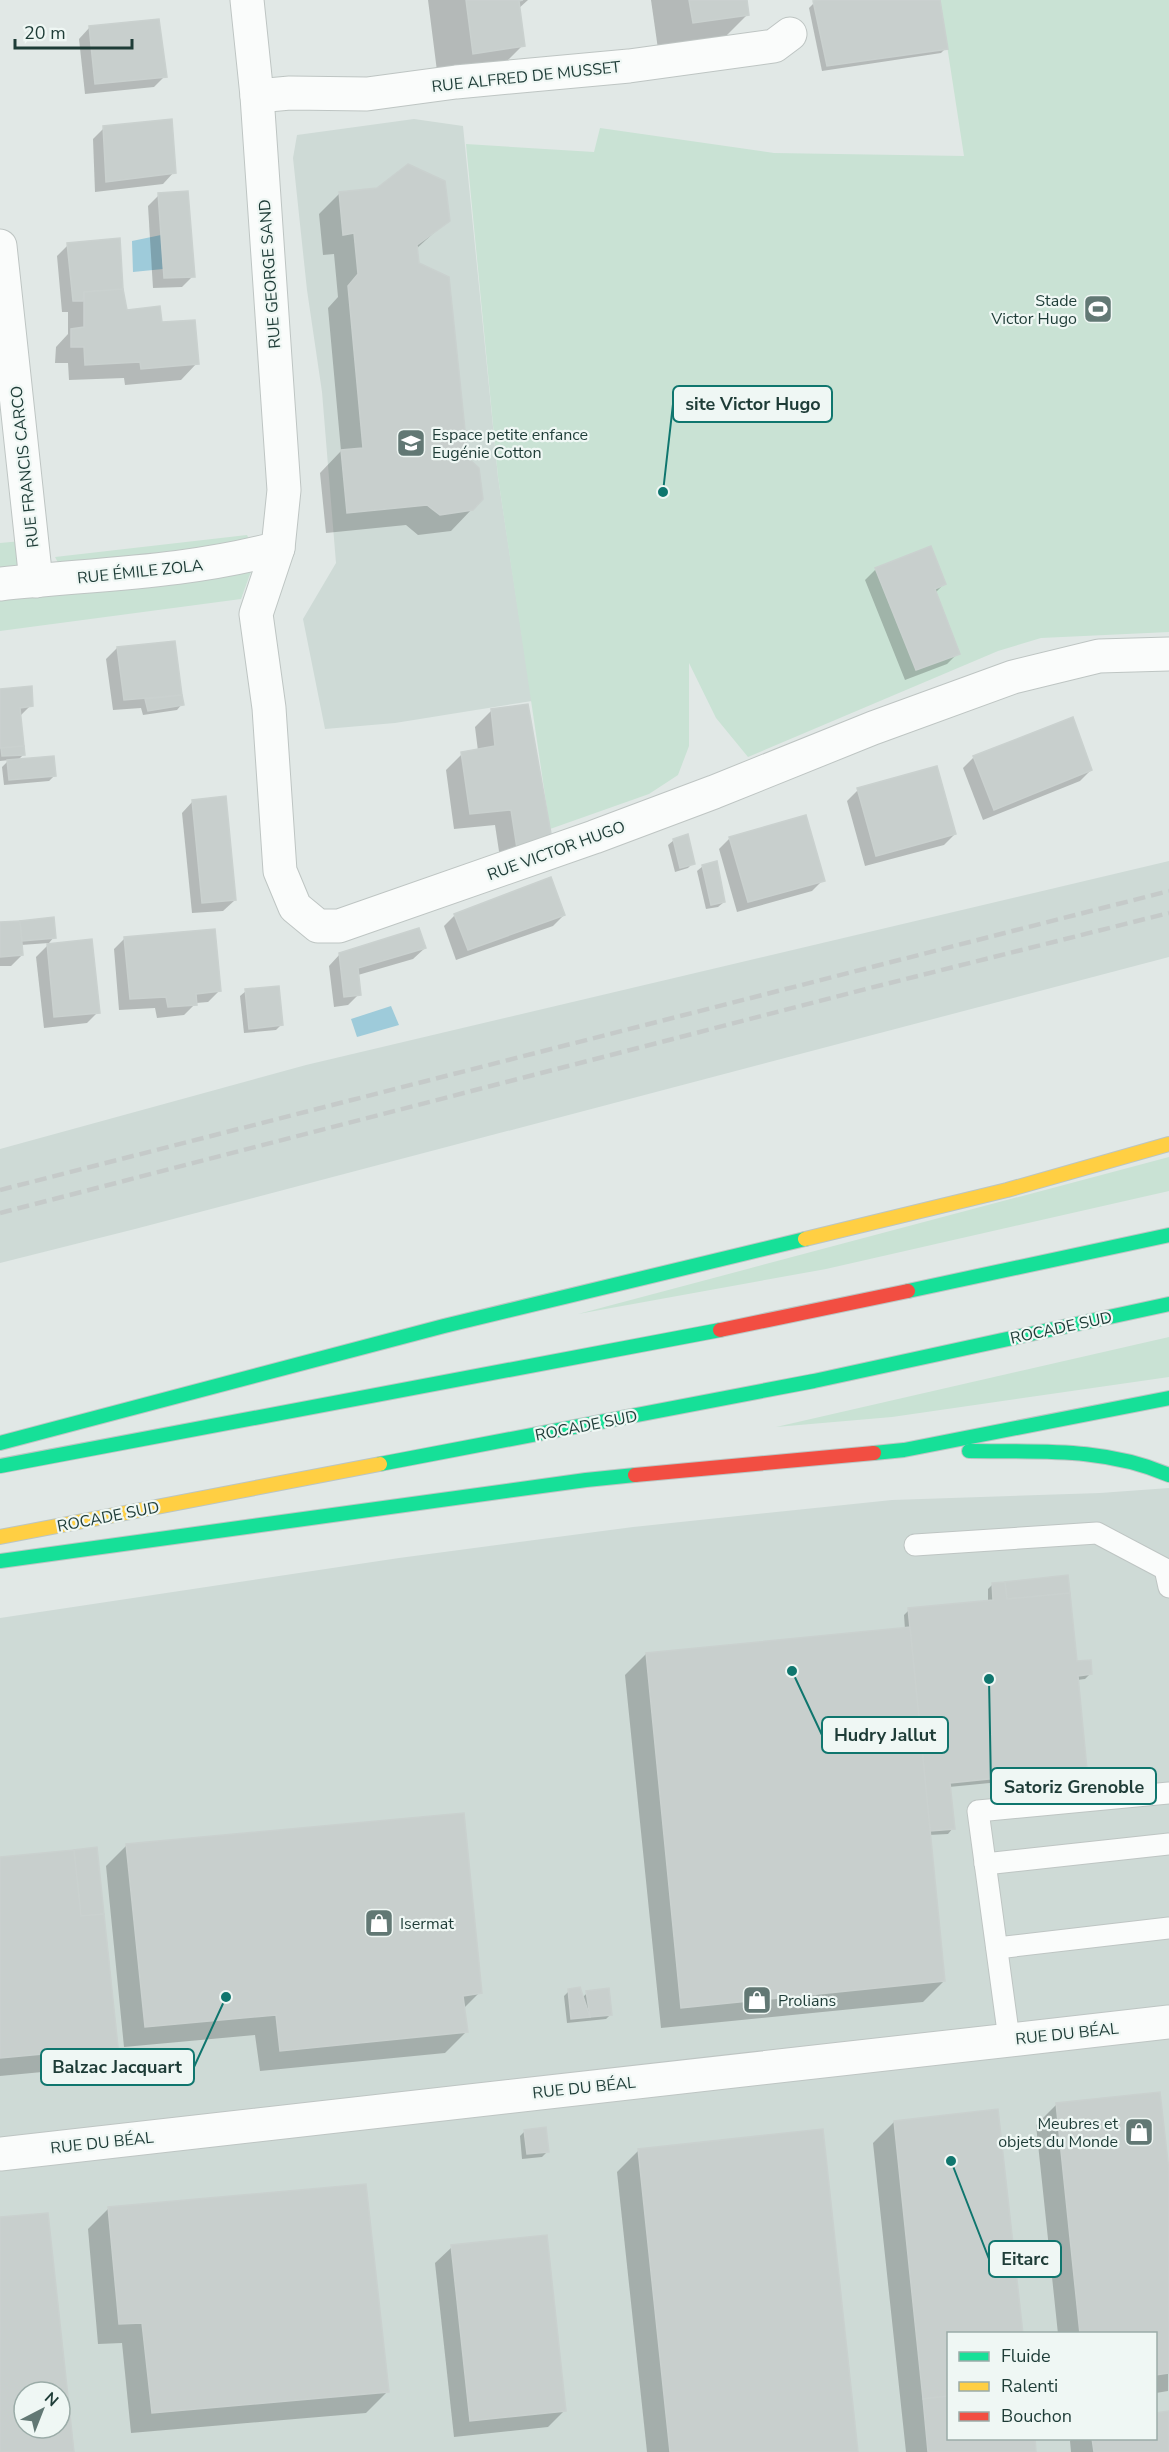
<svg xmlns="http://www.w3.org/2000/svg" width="1169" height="2452" font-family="'Nunito Sans',sans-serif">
  <rect width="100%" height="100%" fill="#e1e8e6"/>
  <g fill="#cedad6" fill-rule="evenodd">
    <path d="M414,119L463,126L498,477L532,701L395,723L325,729L303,619L336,563L322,392L307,290L293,158L297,135Z"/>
    <path d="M1169,861V957L135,1229L0,1263V1149L306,1065Z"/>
    <path d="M1169,1488V2452H0V1618L399,1558L633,1527L892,1500L1100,1493ZM948,2334H1156V2438H948ZM24,2392H60V2428H24Z"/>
  </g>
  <g fill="#c9e2d4">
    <path d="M940,0H1169V632L1041,638L998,651L748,757L716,718L689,663V746L678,775L649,794L550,829L498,477L466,144L594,152L600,128L774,153L964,156Z"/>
    <path d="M247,535L252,545L61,568L55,557Z"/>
    <path d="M33,540L47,568L0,573V543Z"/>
    <path d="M253,566L241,599L0,631V592Z"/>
    <path d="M1169,1157V1191L826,1269L578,1314Z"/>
    <path d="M1169,1337V1377L892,1417L776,1427Z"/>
  </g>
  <g fill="#9ecbda">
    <path d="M161,235L163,269L133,272L132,241Z"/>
    <path d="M391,1006L399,1025L357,1037L351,1019Z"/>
  </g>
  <g fill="#0003">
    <path d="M428,0H528L518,9L523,45L489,79L439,87Z"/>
    <path d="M651,0H745L747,15L714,48L659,56Z"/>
    <path d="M829,0H938L946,48L941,53L822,71L809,8L814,3Z"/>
    <path d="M90,27L165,76L154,87L85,94L79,39Z"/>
    <path d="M104,128L174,172L163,184L95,192L93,139Z"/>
    <path d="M340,193L448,220L416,249L418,264L472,509L451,531L418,535L406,525L326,533L320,473L341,451L328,308L338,297L334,254L323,255L319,214Z"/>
    <path d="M159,195L193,276L182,287L153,288L148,206Z"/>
    <path d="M68,245L122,291L125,312L197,363L181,380L125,385L124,378L69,380L68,363H55L56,347L68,334V312H62L57,256Z"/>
    <path d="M876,569L944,584L935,593L958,653L947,664L905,680L865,580Z"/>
    <path d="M174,643L182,704L177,710L143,715L141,708L113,710L106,659L117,648Z"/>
    <path d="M0,691L31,705L19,717L24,754L17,761L54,776L49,781L4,785L2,767L9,760L0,761Z"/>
    <path d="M492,710L551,844L502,871L495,825L454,829L446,770L462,754L478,751L475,727Z"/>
    <path d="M974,757L1091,770L1080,781L983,820L963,768Z"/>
    <path d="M858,790L955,834L944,845L865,866L847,801Z"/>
    <path d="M193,801L235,900L223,911L192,913L182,813Z"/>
    <path d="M730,838L823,880L812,891L737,912L719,849Z"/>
    <path d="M674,840L693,863L688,868L675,872L668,845Z"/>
    <path d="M703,866L724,902L718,907L706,909L697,871Z"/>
    <path d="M455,915H564L553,926L456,960L444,926Z"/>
    <path d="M53,919L54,937L49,943L21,945L22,955L11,966H0V923Z"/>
    <path d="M125,938L219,991L208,1002L196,1003L184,1015L157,1018L155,1008L119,1010L114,949Z"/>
    <path d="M48,945L98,1012L87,1023L44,1028L36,957Z"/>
    <path d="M425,948L413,959L358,975L359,994L348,1005L334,1007L329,966L340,954Z"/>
    <path d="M246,991L281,1025L276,1030L244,1033L240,996Z"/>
    <path d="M993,1584L1075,1663L1090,1674L1085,1679L1077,1680L1086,1768L1080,1774L949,1787L953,1828L948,1834L929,1835L944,1981L923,2002L661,2028L625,1675L646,1654L905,1629L904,1615L909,1610L988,1602V1589Z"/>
    <path d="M127,1845L480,1992L463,2009L466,2032L445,2053L260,2071L255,2035L124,2047L106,1866Z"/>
    <path d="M0,1859L116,2047L95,2067L0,2076Z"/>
    <path d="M569,1991L582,1998L587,1993L611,2014L606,2019L567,2023L564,1996Z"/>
    <path d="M1057,2104L1169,2185L1168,2391L1156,2393V2334H1058L1036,2125Z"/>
    <path d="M894,2122L948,2334V2438L1035,2452H906L873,2143Z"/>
    <path d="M525,2131L547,2152L542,2157L522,2159L520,2136Z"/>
    <path d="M638,2151L856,2452H647L617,2172Z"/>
    <path d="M109,2208L387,2392L366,2413L131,2433L122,2343L98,2344L88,2229Z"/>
    <path d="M452,2247L565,2410L548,2427L454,2437L435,2263Z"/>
    <path d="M1169,2413V2452H1071L1070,2441L1072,2438H1156V2414Z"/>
  </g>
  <g fill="#c8cfcd" stroke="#cad1cf" stroke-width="1.5" fill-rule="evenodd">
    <path d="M466,0H523L519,1L525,46L473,54Z"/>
    <path d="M689,0H747L749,15L693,23Z"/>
    <path d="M821,0H940L948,49L827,66L813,1Z"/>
    <path d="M159,19L167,77L95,84L89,26Z"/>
    <path d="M172,119L176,173L106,182L103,126Z"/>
    <path d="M408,164L445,181L450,221L417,245L419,263L449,277L468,458L479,468L483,499L473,510L440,515L427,505L347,513L341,450L363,448L348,286L358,274L354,233L343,235L339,192L377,188Z"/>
    <path d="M188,191L195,277L164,278L158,193Z"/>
    <path d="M120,238L123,289L84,292L83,301H73L67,243Z"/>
    <path d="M123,289L127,310L160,306L162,322L195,320L199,364L141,369L140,362L85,365L84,347H71V329L84,327V292Z"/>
    <path d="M931,546L946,584L935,589L960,654L916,670L875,568Z"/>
    <path d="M175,641L182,695L124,700L117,647Z"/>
    <path d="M32,686L33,706L20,708L24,746L0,748V689Z"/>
    <path d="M182,695L184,705L148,711L145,699Z"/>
    <path d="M528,704L553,845L518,855L511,810L470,814L461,752L495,746L491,709Z"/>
    <path d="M1073,717L1092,770L994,810L973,756Z"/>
    <path d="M24,746L25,755L2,756L1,748Z"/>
    <path d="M54,756L56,776L9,780L7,760Z"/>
    <path d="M937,766L956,834L876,856L857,788Z"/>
    <path d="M226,796L236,900L202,903L192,800Z"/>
    <path d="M806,815L825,881L748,902L729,837Z"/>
    <path d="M688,834L695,864L680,868L673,839Z"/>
    <path d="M717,861L725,902L711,905L702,865Z"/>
    <path d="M551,877L565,915L468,950L454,914Z"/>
    <path d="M54,917L56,938L22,941L20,921Z"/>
    <path d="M20,921L23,955L0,957V922Z"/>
    <path d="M419,928L426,948L358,968L361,995L344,997L339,953Z"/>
    <path d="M215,929L221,991L196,994L197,1005L168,1007L166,997L130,999L124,937Z"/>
    <path d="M92,939L100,1013L54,1017L47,944Z"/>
    <path d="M279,986L283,1025L249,1029L245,989Z"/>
    <path d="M1068,1575L1070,1593L1007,1599L1005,1582Z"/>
    <path d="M1005,1582L1007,1599L1070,1593L1077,1661L1091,1660L1092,1674L1078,1676L1087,1769L950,1783L955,1829L930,1831L908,1608L993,1600L992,1583Z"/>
    <path d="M910,1627L945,1981L681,2008L646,1653Z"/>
    <path d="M464,1813L482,1993L463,1996L468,2032L280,2051L276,2015L145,2027L126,1844Z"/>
    <path d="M97,1847L104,1914L81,1916L74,1850Z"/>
    <path d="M74,1850L81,1916L104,1914L118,2047L0,2058V1857Z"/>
    <path d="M580,1987L590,2017L571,2019L568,1989Z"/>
    <path d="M609,1988L612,2015L590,2017L586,1991Z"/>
    <path d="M1160,2092L1169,2171V2373L1156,2375V2334H1080L1056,2103Z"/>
    <path d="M998,2109L1023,2334H948V2396L923,2399L894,2121Z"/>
    <path d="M546,2127L549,2152L527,2154L524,2130Z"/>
    <path d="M823,2129L858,2452H670L638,2149Z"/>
    <path d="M366,2184L389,2392L152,2413L142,2323L119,2324L108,2207Z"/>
    <path d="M48,2213L74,2452H0V2217ZM24,2392H60V2428H24Z"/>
    <path d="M547,2235L566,2411L470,2421L451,2245Z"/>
    <path d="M948,2396V2438H1035L1036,2452H928L923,2399Z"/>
    <path d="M1169,2411V2452H1094L1092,2438H1156V2413Z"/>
  </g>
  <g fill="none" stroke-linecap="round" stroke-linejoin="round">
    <g stroke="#bec5c3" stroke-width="23">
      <g id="lane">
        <path d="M915,1545L1097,1533L1165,1569L1169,1587"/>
        <path d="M985,1864L1169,1844"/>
        <path d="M997,1948L1169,1928"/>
        <path d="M1009,2039L978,1811L1169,1793"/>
      </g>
    </g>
    <g stroke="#bec5c3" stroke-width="35">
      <g id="street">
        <path d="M247,0L257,96L284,490L278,548L256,614L269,708L280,871L295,907L318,926H339L594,837L714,792L873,728L1013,677L1099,656L1169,654"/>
        <path d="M257,96L290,93L367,94L456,82L629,66L774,46L790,34"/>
        <path d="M0,246L36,581"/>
        <path d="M0,584C93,574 187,573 278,548"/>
        <path d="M0,2154L1169,2022"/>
      </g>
    </g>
    <g stroke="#bbc5c3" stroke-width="16">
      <g id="fast">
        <path d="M908,1291L1169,1235"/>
        <path d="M0,1443L444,1326L805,1239"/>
        <path d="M969,1451C1038,1452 1105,1447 1169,1475"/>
        <path d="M874,1453L904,1450L1169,1398"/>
        <path d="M380,1464L814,1381L1169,1304"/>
        <path d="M0,1466L720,1330"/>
        <path d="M0,1561L586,1480L635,1475"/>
      </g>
    </g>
    <g stroke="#bbc5c3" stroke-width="16">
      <g id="slow">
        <path d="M805,1239L1007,1190L1169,1144"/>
        <path d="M0,1537L380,1464"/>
      </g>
    </g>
    <g stroke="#bbc5c3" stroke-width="16">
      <g id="jam">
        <path d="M720,1330L908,1291"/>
        <path d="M635,1475L874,1453"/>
      </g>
    </g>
    <use href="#lane" stroke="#fafcfb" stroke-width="21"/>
    <use href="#street" stroke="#fafcfb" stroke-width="33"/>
    <use href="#fast" stroke="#16e098" stroke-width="14"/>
    <use href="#slow" stroke="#ffcf43" stroke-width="14"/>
    <use href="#jam" stroke="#f24e42" stroke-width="14"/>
    <g stroke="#c5cac9" stroke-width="4.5" stroke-dasharray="12 6" stroke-linecap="butt">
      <path d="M0,1190L1169,891"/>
      <path d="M0,1213L866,989L1169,913"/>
    </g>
  </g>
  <defs>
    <g id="stadium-square" transform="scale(1.5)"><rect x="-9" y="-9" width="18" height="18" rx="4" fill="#627874" stroke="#eff7f4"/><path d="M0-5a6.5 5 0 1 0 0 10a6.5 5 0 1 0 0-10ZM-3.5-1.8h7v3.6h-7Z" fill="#fff"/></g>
    <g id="school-square" transform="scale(1.5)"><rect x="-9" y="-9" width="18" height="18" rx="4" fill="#627874" stroke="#eff7f4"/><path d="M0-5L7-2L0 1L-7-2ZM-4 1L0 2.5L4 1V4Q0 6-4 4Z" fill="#fff"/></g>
    <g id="shop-square" transform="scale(1.5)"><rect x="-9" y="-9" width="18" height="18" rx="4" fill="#627874" stroke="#eff7f4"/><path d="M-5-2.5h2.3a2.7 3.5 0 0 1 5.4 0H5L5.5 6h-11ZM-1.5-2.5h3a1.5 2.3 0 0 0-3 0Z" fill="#fff"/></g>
  </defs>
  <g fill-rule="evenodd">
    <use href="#stadium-square" x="1098" y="309"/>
    <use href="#school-square" x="411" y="443"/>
    <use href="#shop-square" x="379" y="1923"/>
    <use href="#shop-square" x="757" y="2000"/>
    <use href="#shop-square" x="1139" y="2132"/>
  </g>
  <g text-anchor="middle" stroke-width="4.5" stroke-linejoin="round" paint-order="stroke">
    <g font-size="16" fill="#1e3c37" stroke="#eff7f4">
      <text transform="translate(526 76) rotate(-6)" y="6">RUE ALFRED DE MUSSET</text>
      <text transform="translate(269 274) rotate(-94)" y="6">RUE GEORGE SAND</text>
      <text transform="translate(24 467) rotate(-96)" y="6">RUE FRANCIS CARCO</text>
      <text transform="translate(140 571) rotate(-6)" y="6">RUE ÉMILE ZOLA</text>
      <text transform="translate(556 850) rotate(-20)" y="6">RUE VICTOR HUGO</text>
      <text transform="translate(1061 1327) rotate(-12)" y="6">ROCADE SUD</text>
      <text transform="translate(586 1425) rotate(-11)" y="6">ROCADE SUD</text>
      <text transform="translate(108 1516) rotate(-11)" y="6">ROCADE SUD</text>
      <text transform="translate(1067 2033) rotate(-6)" y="6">RUE DU BÉAL</text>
      <text transform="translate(584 2087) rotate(-6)" y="6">RUE DU BÉAL</text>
      <text transform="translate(102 2142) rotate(-6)" y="6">RUE DU BÉAL</text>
    </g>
    <g font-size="16" fill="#1e3c37" stroke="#eff7f4" text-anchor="start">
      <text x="1077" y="306" text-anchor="end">Stade<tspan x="1077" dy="18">Victor Hugo</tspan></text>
      <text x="432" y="440">Espace petite enfance<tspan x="432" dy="18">Eugénie Cotton</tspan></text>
      <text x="400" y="1929">Isermat</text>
      <text x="778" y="2006">Prolians</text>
      <text x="1118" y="2129" text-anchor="end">Meubres et<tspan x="1118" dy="18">objets du Monde</tspan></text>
    </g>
  </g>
  <path fill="none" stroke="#0f766e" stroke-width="2" d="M663 492L673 404M792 1671L822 1735M989 1679L991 1786M226 1997L194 2067M951 2161L989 2259"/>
  <g fill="#0f766e" stroke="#eff7f4" stroke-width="2">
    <circle cx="663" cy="492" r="6"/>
    <circle cx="792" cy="1671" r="6"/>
    <circle cx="989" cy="1679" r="6"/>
    <circle cx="226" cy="1997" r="6"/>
    <circle cx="951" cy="2161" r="6"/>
  </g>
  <g fill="#eff7f4" stroke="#0f766e" stroke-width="2">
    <rect x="673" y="386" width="159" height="36" rx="6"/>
    <rect x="822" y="1717" width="126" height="36" rx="6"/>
    <rect x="991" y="1768" width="165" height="36" rx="6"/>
    <rect x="41" y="2049" width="153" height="36" rx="6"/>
    <rect x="989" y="2241" width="72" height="36" rx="6"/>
  </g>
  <g font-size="18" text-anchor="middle" font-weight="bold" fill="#1e3c37">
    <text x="753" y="410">site Victor Hugo</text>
    <text x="885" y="1741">Hudry Jallut</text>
    <text x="1074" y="1793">Satoriz Grenoble</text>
    <text x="117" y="2073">Balzac Jacquart</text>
    <text x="1025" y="2265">Eitarc</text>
  </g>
  <rect x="947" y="2332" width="210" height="108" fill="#eff7f4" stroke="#9baca8" stroke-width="1.5"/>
  <rect x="959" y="2352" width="30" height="9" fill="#16e098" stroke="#9baca8" stroke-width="1.5"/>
  <text x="1001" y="2362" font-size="18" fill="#1e3c37">Fluide</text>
  <rect x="959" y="2382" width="30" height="9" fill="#ffcf43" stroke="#9baca8" stroke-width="1.5"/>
  <text x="1001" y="2392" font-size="18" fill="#1e3c37">Ralenti</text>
  <rect x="959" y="2412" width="30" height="9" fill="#f24e42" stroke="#9baca8" stroke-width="1.5"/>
  <text x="1001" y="2422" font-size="18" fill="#1e3c37">Bouchon</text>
  <g transform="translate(42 2410) rotate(42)"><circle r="28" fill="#eff7f4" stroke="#9baca8" stroke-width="1.5"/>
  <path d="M0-4.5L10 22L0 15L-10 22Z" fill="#627874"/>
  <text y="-9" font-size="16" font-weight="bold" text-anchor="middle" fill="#1e3c37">N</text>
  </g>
  <path d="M15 39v9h117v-9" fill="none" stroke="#1e3c37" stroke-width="3"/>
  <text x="24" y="39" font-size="18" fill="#1e3c37" stroke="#eff7f4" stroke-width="4.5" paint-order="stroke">20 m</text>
</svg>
